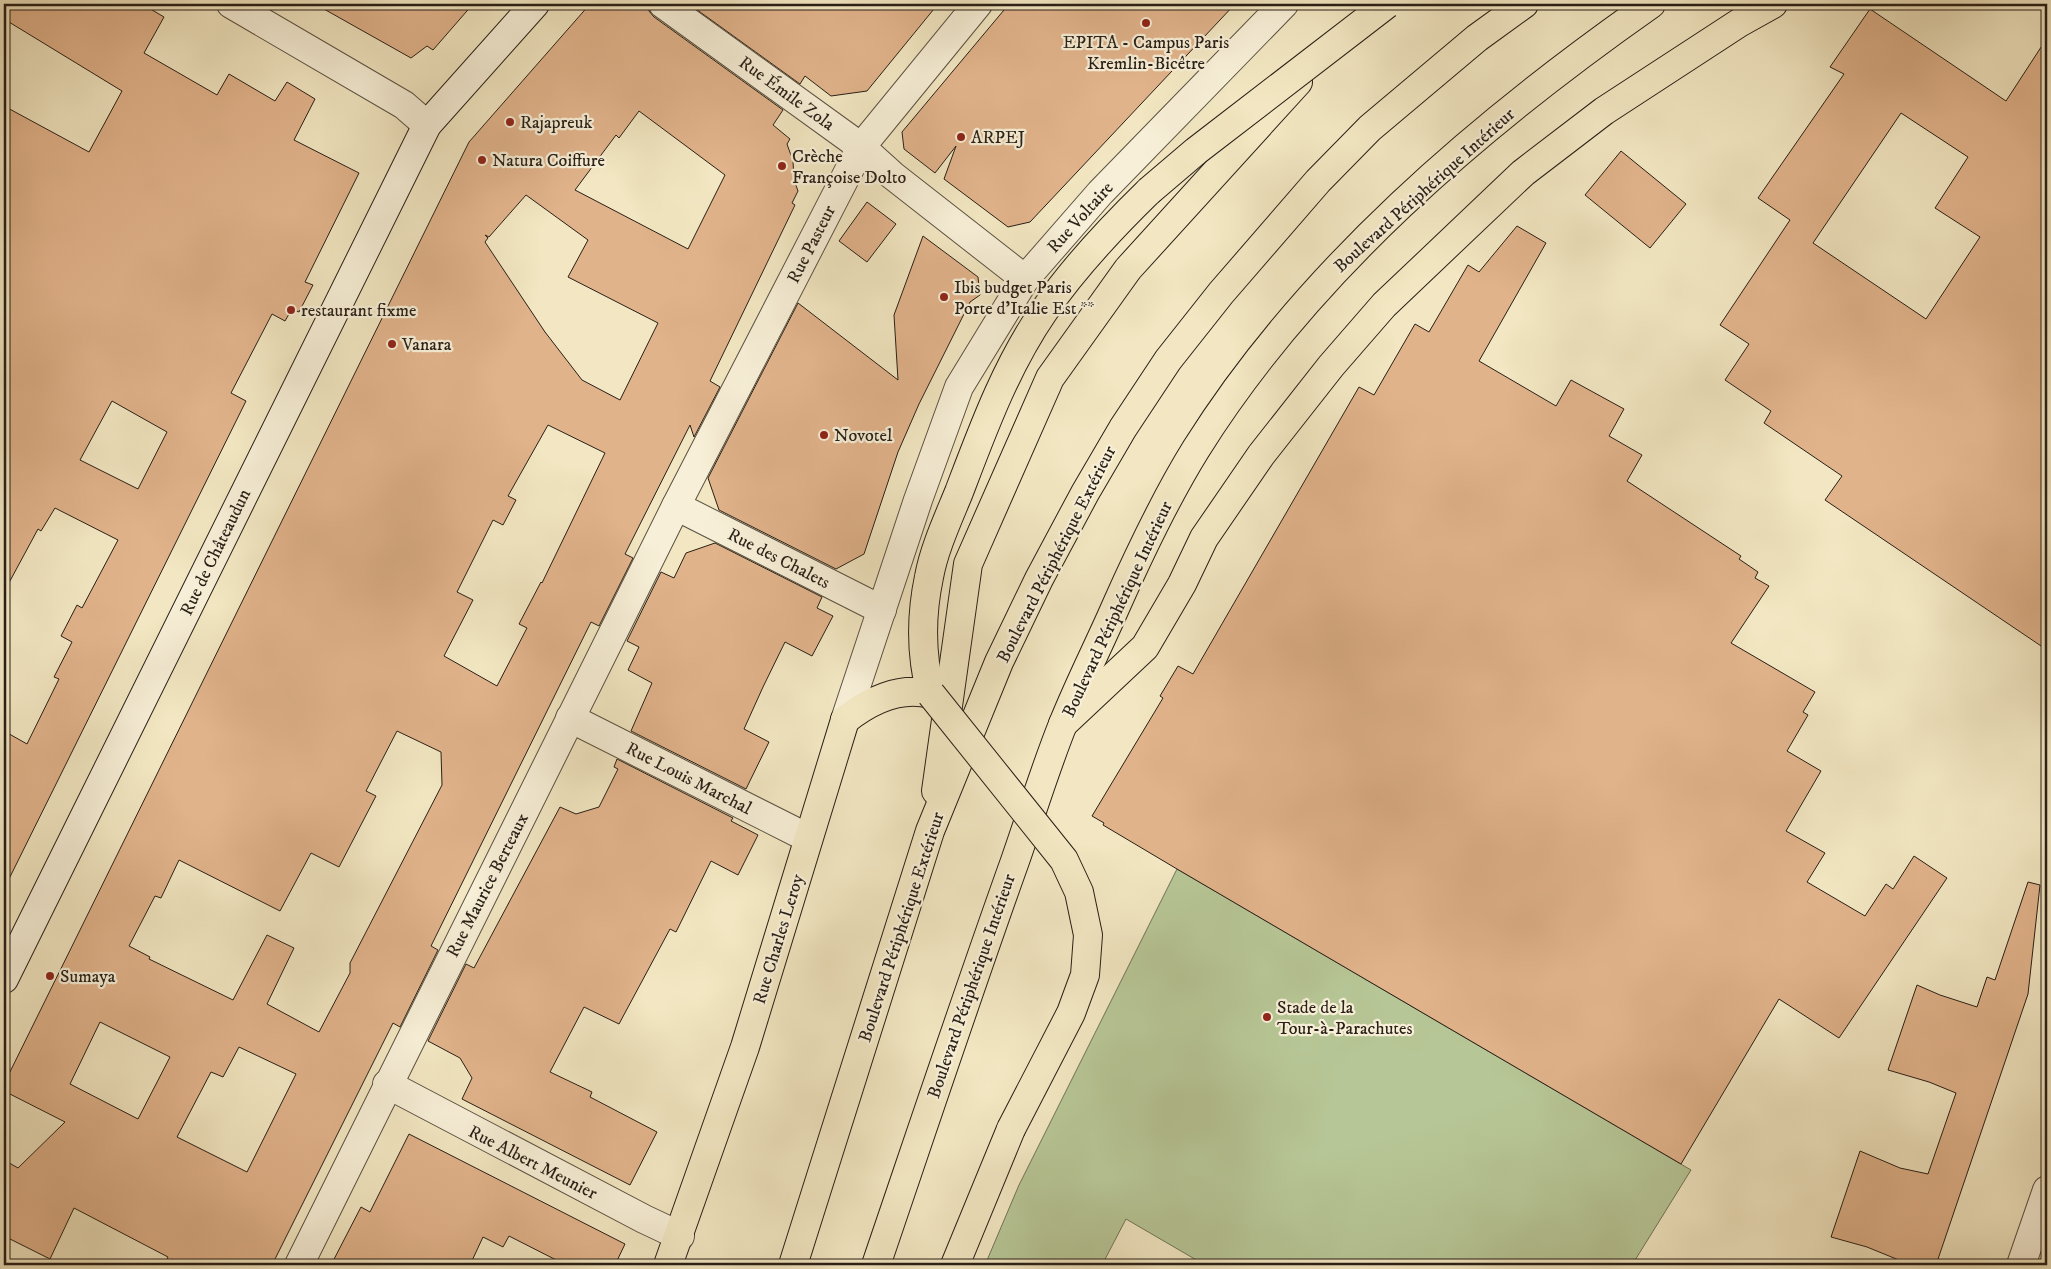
<svg xmlns="http://www.w3.org/2000/svg" width="2051" height="1269" font-family="'IM FELL DW Pica',serif">
  <rect width="100%" height="100%" fill="#f2e7c2"/>
  <filter id="stains"><feTurbulence type="fractalNoise" baseFrequency=".004" numOctaves="4"/><feColorMatrix values="0 0 0 0 .2 0 0 0 0 .09 0 0 0 0 .02 0 0 0 .5 -.17"/></filter>
  <radialGradient id="worn" r=".72"><stop offset=".6" stop-color="#630" stop-opacity="0"/><stop offset="1" stop-color="#630" stop-opacity=".3"/></radialGradient>
  <path fill="#b7c696" stroke="#707256" d="M1177,869L1691,1170L1632,1265H1205L1126,1219L1102,1265H985L1019,1185Z"/>
  <g fill="#e1b38b" stroke="#281f17" fill-rule="evenodd">
    <path d="M4,4H142L164,17L144,53L217,95L229,74L275,101L287,82L315,99L294,140L359,173L305,282L313,285L299,312L292,309L285,321L272,314L231,393L246,401L4,889V731L27,744L59,679L54,677L72,642L61,636L77,605L82,608L118,540L55,508L41,531L38,529L4,592V106L89,152L122,91L4,19ZM112,401L167,432L138,489L80,460Z"/>
    <path d="M315,4H473L433,50L427,46L411,58Z"/>
    <path d="M590,4H648L649,11L654,17L783,110L773,125L790,139L787,144L793,161L794,180L798,191L792,203L795,205L710,381L720,387L694,437L690,425L625,554L633,558L599,626L591,622L431,946L438,950L400,1027L393,1023L272,1265H164L168,1257L74,1208L50,1259L4,1236V1160L18,1168L65,1122L4,1091V1084L469,142ZM639,111L725,175L688,249L575,190L616,135L619,138ZM526,195L588,240L568,277L658,323L620,400L582,380L545,332L485,242L488,238L485,235L489,237ZM548,425L605,453L542,583L541,582L519,624L527,628L497,686L444,656L473,600L457,592L493,520L503,525L516,500L508,496ZM397,731L441,752L442,785L350,963V973L319,1032L267,1004L294,948L267,935L233,1000L149,959L150,957L129,946L155,896L161,898L179,860L280,911L311,853L339,867L376,796L366,791ZM100,1022L170,1057L138,1119L70,1084ZM239,1047L296,1074L247,1172L177,1137L211,1072L223,1077Z"/>
    <path d="M689,4H938L867,91L831,96L805,76L800,84Z"/>
    <path d="M1009,4H1235L1030,222L1008,227L944,179L956,146L935,173L904,149L902,132Z"/>
    <path d="M1870,9L2006,101L2047,38V650L1825,500L1842,476L1764,423L1771,411L1725,380L1749,344L1720,325L1790,220L1758,198L1844,74L1830,67ZM1901,113L1968,157L1935,208L1980,237L1926,319L1813,243Z"/>
    <path d="M1621,151L1686,204L1650,248L1585,195Z"/>
    <path d="M867,202L896,224L867,262L839,241Z"/>
    <path d="M1517,226L1546,243L1479,361L1556,406L1571,380L1624,409L1609,436L1642,455L1627,481L1741,556L1739,559L1758,572L1755,578L1769,586L1731,643L1815,692L1803,712L1808,715L1787,751L1821,771L1786,831L1825,853L1807,882L1865,916L1886,884L1893,889L1914,856L1947,878L1839,1038L1779,999L1681,1164L1177,869L1103,825L1104,823L1092,816L1163,698L1160,696L1178,666L1193,674L1359,387L1374,395L1415,324L1429,332L1468,265L1479,272Z"/>
    <path d="M923,236L978,277L980,295L970,302L919,404L898,452L864,554L836,569L719,510L708,478L798,303L898,380L894,315Z"/>
    <path d="M715,543L822,597L817,608L833,616L812,656L785,642L763,687L744,729L769,742L746,789L631,731L652,683L628,670L639,647L627,641L661,572L674,578L686,553Z"/>
    <path d="M617,759L733,818L731,821L758,835L738,875L711,861L676,932L670,929L619,1024L584,1007L550,1072L592,1092L590,1097L657,1132L630,1185L462,1099L472,1078L460,1058L428,1041L466,964L474,968L560,807L576,814L599,807L618,769L614,767Z"/>
    <path d="M2028,882L2040,885L2028,994L1936,1265H1911L1867,1247L1831,1237L1860,1151L1900,1168L1928,1174L1956,1093L1929,1082L1888,1070L1917,985L1940,995L1977,1007L1987,977L1995,980Z"/>
    <path d="M409,1134L625,1244L615,1265H566L509,1236L503,1247L483,1237L470,1265H331L361,1207L370,1212Z"/>
  </g>
  <g fill="none" stroke-linecap="round" stroke-linejoin="round">
    <g stroke="#5a5142" stroke-width="30">
      <g id="minor">
        <path d="M231,4L404,105L427,125"/>
        <path d="M663,4L861,147L892,175L1025,279"/>
        <path d="M676,506L882,610"/>
        <path d="M570,718L808,838"/>
        <path d="M387,1084L644,1219L680,1236"/>
        <path d="M299,1265L676,506L861,147L978,4"/>
        <path d="M2021,1265L2047,1190"/>
      </g>
    </g>
    <g stroke="#5a5142" stroke-width="30">
      <path id="tertiary" d="M845,720L918,500L959,387L1025,279L1100,193L1284,4"/>
    </g>
    <g stroke="#281f17" stroke-width="30">
      <path id="secondary" d="M4,979L427,125L535,4"/>
    </g>
    <g stroke="#281f17" stroke-width="30">
      <path id="primary" d="M668,1265L745,1047L845,720"/>
    </g>
    <g stroke="#281f17" stroke-width="30">
      <g id="trunk">
        <path d="M845,720C869,701 900,686 931,694C921,656 921,615 929,577C934,549 948,519 959,492C983,429 1006,366 1044,311C1074,267 1111,228 1149,191"/>
        <path d="M936,791L968,564L1050,378L1128,269L1298,82"/>
        <path d="M793,1265L930,831L999,662L1039,579L1085,493L1123,428L1168,360L1221,293L1318,181L1370,128L1477,38L1524,4"/>
        <path d="M876,1265C922,1130 967,995 1015,861C1031,815 1045,769 1063,724C1079,684 1099,645 1116,606C1140,552 1165,499 1196,449C1308,270 1480,124 1651,4"/>
        <path d="M955,1265L1011,1129"/>
      </g>
    </g>
    <g stroke="#281f17" stroke-width="30">
      <path id="motorway" d="M1063,724L1145,647L1182,584L1204,538L1261,455L1331,366L1384,305L1523,173L1604,111L1739,23L1773,4"/>
    </g>
    <use href="#minor" stroke="#f7efd7" stroke-width="28"/>
    <use href="#tertiary" stroke="#f7efd7" stroke-width="28"/>
    <use href="#secondary" stroke="#f7efd7" stroke-width="28"/>
    <use href="#primary" stroke="#f2e7c2" stroke-width="28"/>
    <use href="#trunk" stroke="#f2e7c2" stroke-width="28"/>
    <use href="#motorway" stroke="#f2e7c2" stroke-width="28"/>
    <g stroke="#281f17" stroke-width="30" stroke-linecap="butt">
      <g id="trunk-bridge">
        <path d="M1149,191L1196,151L1387,4"/>
        <path d="M931,694L1064,860L1079,892L1088,935L1085,975L1071,1013L1011,1129"/>
      </g>
    </g>
    <use href="#trunk-bridge" stroke="#f2e7c2" stroke-width="28"/>
  </g>
  <g fill="#8f2418" stroke="#f7efd7" stroke-width="2">
    <circle cx="1146" cy="23" r="5"/>
    <circle cx="510" cy="122" r="5"/>
    <circle cx="961" cy="137" r="5"/>
    <circle cx="482" cy="160" r="5"/>
    <circle cx="782" cy="166" r="5"/>
    <circle cx="944" cy="297" r="5"/>
    <circle cx="291" cy="310" r="5"/>
    <circle cx="392" cy="344" r="5"/>
    <circle cx="824" cy="435" r="5"/>
    <circle cx="50" cy="976" r="5"/>
    <circle cx="1267" cy="1017" r="5"/>
  </g>
  <g text-anchor="middle" stroke-width="4.5" stroke-linejoin="round" paint-order="stroke">
    <g font-size="18" fill="#281f17" stroke="#f7efd7" text-anchor="start">
      <text x="1146" y="48" text-anchor="middle">EPITA - Campus Paris<tspan x="1146" dy="21">Kremlin-Bicêtre</tspan></text>
      <text x="520" y="128">Rajapreuk</text>
      <text x="971" y="143">ARPEJ</text>
      <text x="792" y="162">Crèche<tspan x="792" dy="21">Françoise Dolto</tspan></text>
      <text x="492" y="166">Natura Coiffure</text>
      <text x="954" y="293">Ibis budget Paris<tspan x="954" dy="21">Porte d'Italie Est **</tspan></text>
      <text x="301" y="316">restaurant fixme</text>
      <text x="402" y="350">Vanara</text>
      <text x="834" y="441">Novotel</text>
      <text x="60" y="982">Sumaya</text>
      <text x="1277" y="1013">Stade de la<tspan x="1277" dy="21">Tour-à-Parachutes</tspan></text>
    </g>
    <g font-size="18" fill="#281f17" stroke="#f7efd7">
      <text transform="translate(787 93) rotate(36)" y="6">Rue Émile Zola</text>
      <text transform="translate(1424 190) rotate(-42)" y="6">Boulevard Périphérique Intérieur</text>
      <text transform="translate(1080 217) rotate(-48)" y="6">Rue Voltaire</text>
      <text transform="translate(811 244) rotate(-63)" y="6">Rue Pasteur</text>
      <text transform="translate(215 552) rotate(-64)" y="6">Rue de Châteaudun</text>
      <text transform="translate(1056 554) rotate(-63)" y="6">Boulevard Périphérique Extérieur</text>
      <text transform="translate(779 558) rotate(27)" y="6">Rue des Chalets</text>
      <text transform="translate(1117 609) rotate(-65)" y="6">Boulevard Périphérique Intérieur</text>
      <text transform="translate(689 778) rotate(27)" y="6">Rue Louis Marchal</text>
      <text transform="translate(487 885) rotate(-63)" y="6">Rue Maurice Berteaux</text>
      <text transform="translate(901 927) rotate(-72)" y="6">Boulevard Périphérique Extérieur</text>
      <text transform="translate(778 939) rotate(-73)" y="6">Rue Charles Leroy</text>
      <text transform="translate(971 986) rotate(-71)" y="6">Boulevard Périphérique Intérieur</text>
      <text transform="translate(533 1162) rotate(27)" y="6">Rue Albert Meunier</text>
    </g>
  </g>
  <rect width="2051" height="1269" fill="none" stroke="#f2e7c2" stroke-width="20"/>
  <rect x="5" y="5" width="2041" height="1259" fill="none" stroke="#281f17" stroke-width="2.5"/>
  <rect x="10" y="10" width="2031" height="1249" fill="none" stroke="#281f17"/>
  <rect width="100%" height="100%" filter="url(#stains)"/>
  <rect width="100%" height="100%" fill="url(#worn)"/>
</svg>
